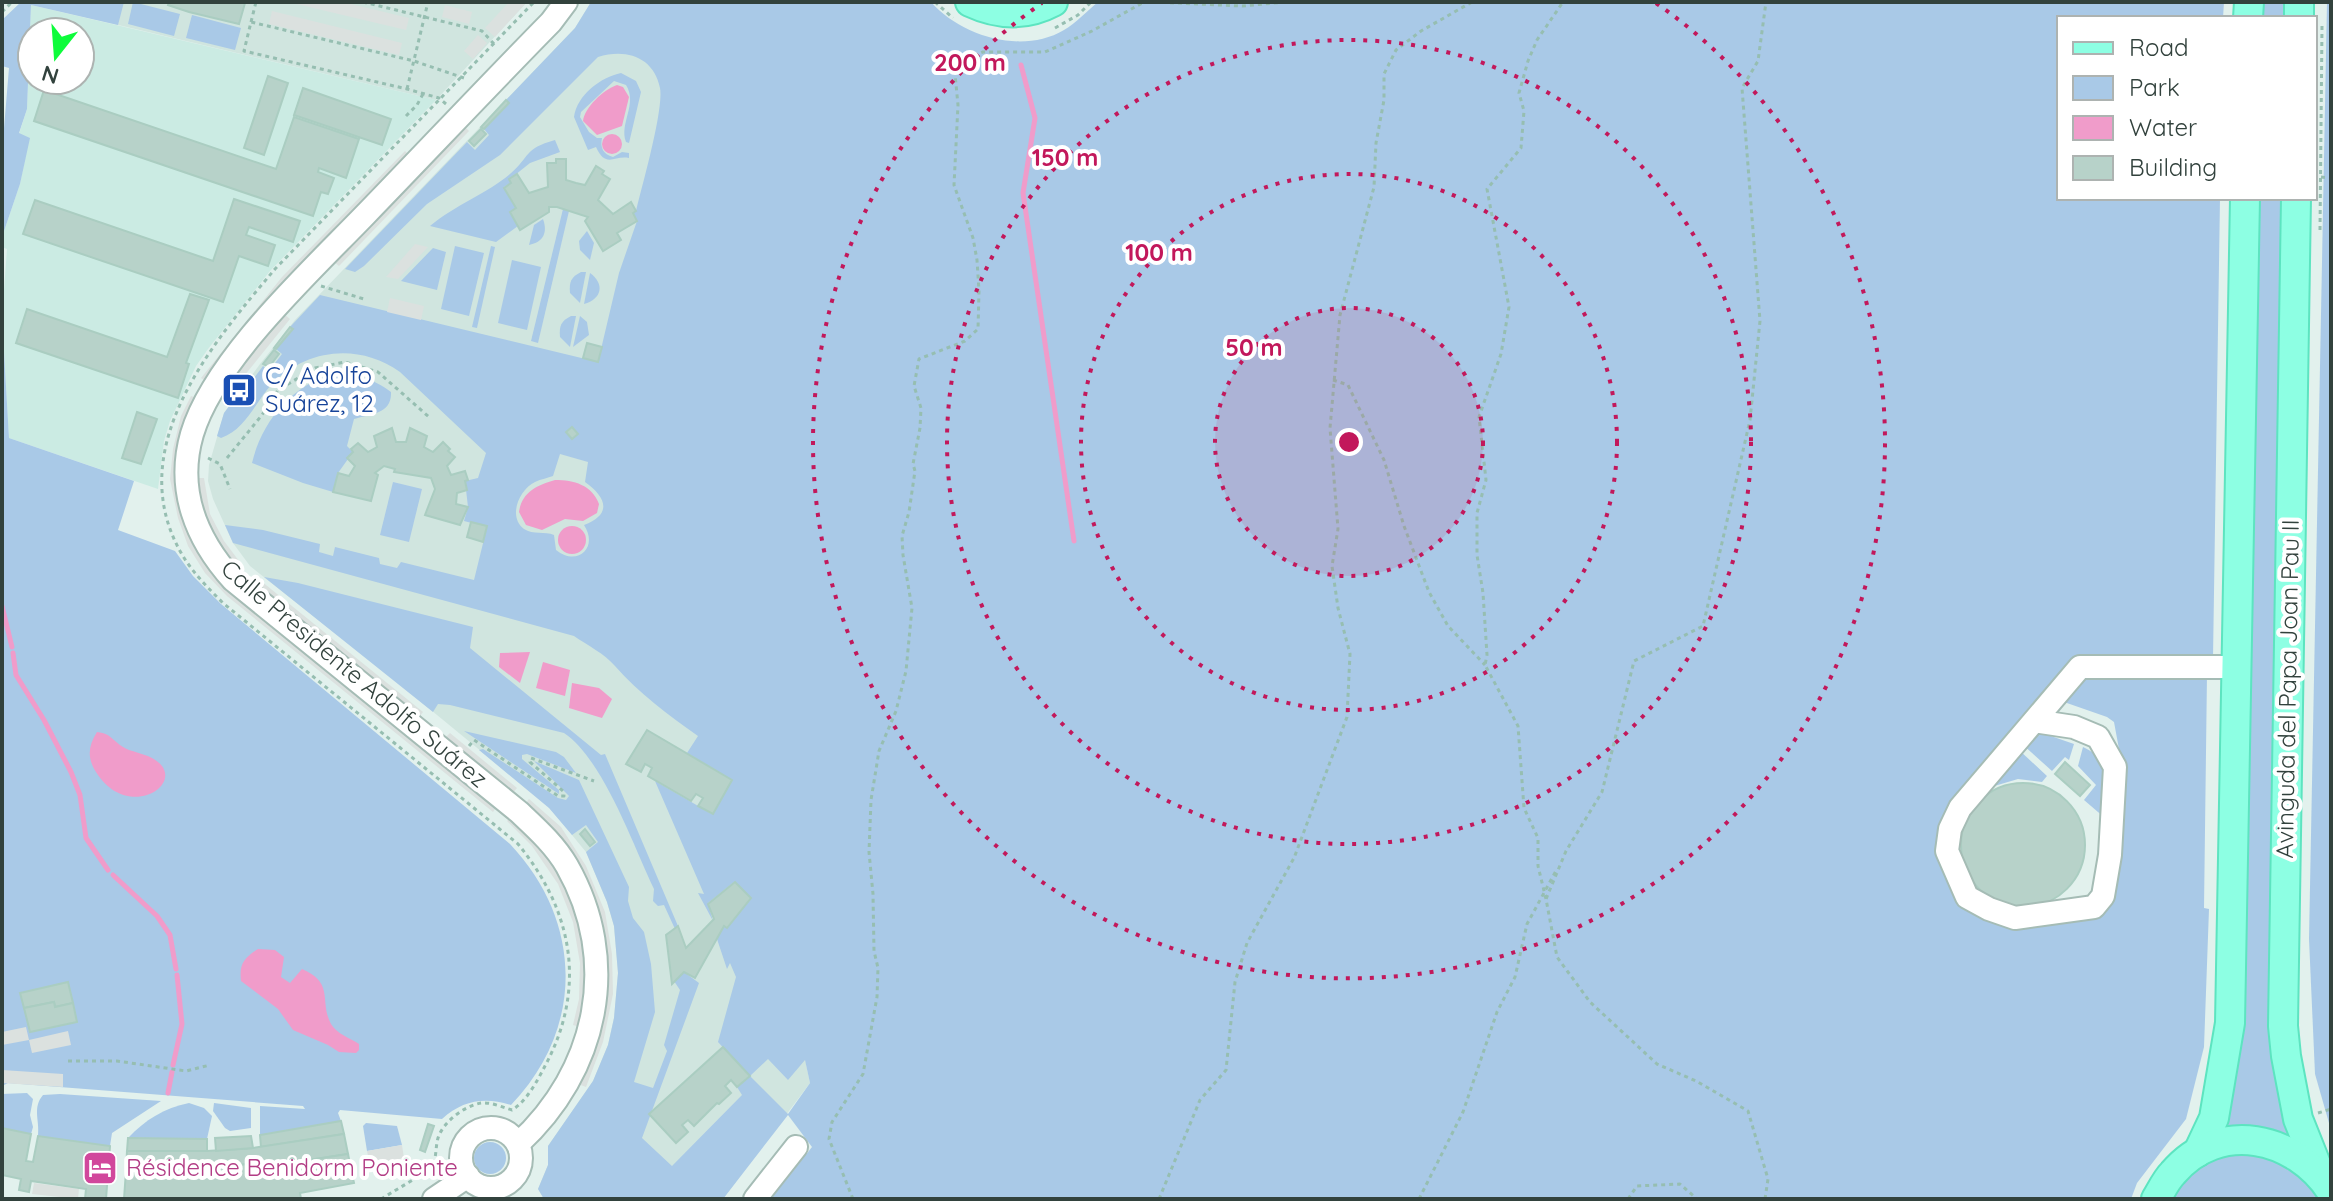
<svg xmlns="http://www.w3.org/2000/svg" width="2333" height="1201" font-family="Quicksand,sans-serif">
  <rect width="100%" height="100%" fill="#e2f1ed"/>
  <g fill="#d0e5df">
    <path d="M21,2H527L436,100Z"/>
    <path d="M591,2H710L805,1059L810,1083L723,1199H544L538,1189L548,1165V1146L593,1081L608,1045L614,1018L618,973L614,926L607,902L586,852L549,807L392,678L250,566L233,543L213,499L208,481L209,465L224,413L260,364L295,320L575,28Z"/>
  </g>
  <path fill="#cbebe3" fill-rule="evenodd" d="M31,5L436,100L270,271L208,349L196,366L170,421L164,441L158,489L9,438L2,317L7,249L2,247V237L20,184L29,138L19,134L27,109ZM32,32H80V80H32Z"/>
  <g fill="#a9c9e7" fill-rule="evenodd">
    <path d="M21,2H124L118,25L31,5L27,109L19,133L30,138L20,184L2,237V152L9,68L2,66V20Z"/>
    <path d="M133,2L180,14L174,36L128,24Z"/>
    <path d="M591,2H931C961,36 1022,55 1064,30C1076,23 1087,11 1098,2H2224L2223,18H2059V198H2220L2213,658L2075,657V662L1950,813L1966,903L2090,913L2121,760L2114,722L2107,717L2064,702L2082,676L2207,674L2204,908L2209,909L2204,1047L2186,1119L2137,1183L2131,1199H771L812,1147L788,1115L723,1199H544L538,1189L548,1165V1146L593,1081L608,1045L614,1018L618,973L614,926L607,902L586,852L598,842L586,825L572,835L549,808L479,750L483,749L558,798L566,800L569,796L534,761L579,780L629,887L628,901L633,918L644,932L651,964L655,1012L634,1082L653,1088L667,1051L664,1045L680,990L674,981L684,972L699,983L642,1138L672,1166L742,1095L737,1087L749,1076L718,1042L736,977L730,963L727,969L717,939L724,926L727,927L751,899L734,882L708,903L713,921L698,893L704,894L655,781L712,814L732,780L687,753L698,736C668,715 639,693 615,666C605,654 587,645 574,636L233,543L225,525L263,530L320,544L319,552L333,556L335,547L379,558L380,564L397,568L401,562L474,580L487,527L464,521L468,507L465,481L478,478L486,453L400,372C359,343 307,348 271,385C255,403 245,430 221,438L217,436L224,413L251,377L254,378L263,366L269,371L282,354L276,349L292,329L290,327L320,295L598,362L619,273L637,221L633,213L636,211C642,186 664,109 660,88C654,57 626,48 598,57L500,155L427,204L364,266L355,272L345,269L467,142L475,150L489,135L484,129L509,104L506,100L575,28ZM560,454L588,462L585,482C606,497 613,514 584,525C599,548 577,567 556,550L554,535C545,531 533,535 524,529C507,516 520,489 535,482C541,479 548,478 553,476ZM768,1059L788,1080L805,1060L810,1083L788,1114L750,1076Z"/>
    <path d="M2261,2H2290L2289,18H2261Z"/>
    <path d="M2327,2H2331V1130L2315,1074L2309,939Z"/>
    <path d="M192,15L241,28L235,50L186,38Z"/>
    <path d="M621,73L636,81L641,92L629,143L626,142C619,123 638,104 626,85L614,81L581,112L580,117L589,132L597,138H602C600,148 603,154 613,157L622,152L629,153V158C614,155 606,169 596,147L588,150L574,117C577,95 601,77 621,73Z"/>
    <path d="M555,140L560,152L530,163L510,179L511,183L504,187L516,208L510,212L518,226L496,242L430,226C455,205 488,193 510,174C531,156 523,149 555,140Z"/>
    <path d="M2257,198H2286L2295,1141L2220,1133Z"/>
    <path d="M563,209L569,211L538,343L531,341Z"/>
    <path d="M543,219C548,233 543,242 529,245L534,225Z"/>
    <path d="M587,231L594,243L590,260L580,250L579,241Z"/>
    <path d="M455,246L484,253L469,316L441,309Z"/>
    <path d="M491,246L495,247L477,328L472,327Z"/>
    <path d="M433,248L446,252L437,290L401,281Z"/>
    <path d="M512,260L541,267L527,330L498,323Z"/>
    <path d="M581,272H586L580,303L570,293C569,282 571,277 581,272Z"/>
    <path d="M590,273C605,284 602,299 584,304Z"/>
    <path d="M571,316H576L570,347L560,337C559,326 561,321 571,316Z"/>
    <path d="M580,316L587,322L589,335L573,347Z"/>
    <path d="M2,317L9,438L134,481L118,530L175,551L193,576L221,604L510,844C583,921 585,1028 511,1105C485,1097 463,1100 442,1119L340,1110L338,1113L341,1121L260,1135V1106L305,1109L303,1106L8,1083L2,1086Z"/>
    <path d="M333,374C356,375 373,378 391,392C392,414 371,414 354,419L347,446L353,452L338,473L333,492L303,483L252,463C262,421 292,385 333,374Z"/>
    <path d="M393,482L422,489L409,542L380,535Z"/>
    <path d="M264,577L298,583L473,627L470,648L601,755L605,754L678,926L675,929L664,905L658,906L653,901L654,889C633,845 603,759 564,733L450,705L438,704L433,712Z"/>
    <path d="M464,731L556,752L564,757L576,773L527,754L522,755V759L559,790V794Z"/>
    <path d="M2045,734L2074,744L2069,760L2065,757L2052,771L2022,744L2032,736Z"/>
    <path d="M2083,747C2114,761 2106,789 2105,818L2084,800L2096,785L2078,766Z"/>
    <path d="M2018,749L2047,776L2042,782L2018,779L1991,787Z"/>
    <path d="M27,1093L33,1099L30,1115L33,1127L31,1134L2,1128V1094Z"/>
    <path d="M60,1094L161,1101L112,1133L110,1146L38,1136C40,1120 32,1108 43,1095Z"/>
    <path d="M189,1103L204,1108L212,1116L207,1139L128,1138C145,1120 164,1108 189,1103Z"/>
    <path d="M214,1103L251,1108V1128L230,1131L225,1128L213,1111Z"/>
    <path d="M366,1123L397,1126L402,1145L367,1151L363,1126Z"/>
    <circle cx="490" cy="1158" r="16"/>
    <path d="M2258,1151L2285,1159L2325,1199H2172C2192,1162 2218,1153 2258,1151Z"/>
  </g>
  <g fill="#dbe1df">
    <path d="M288,2H343L409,18L406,30Z"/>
    <path d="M509,2H527L495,37L485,28Z"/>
    <path d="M445,5L472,12L469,24L442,17Z"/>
    <path d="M272,11L402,43L399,55L269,24Z"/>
    <path d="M478,35L487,43L473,59L464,51Z"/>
    <path d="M464,126L469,131L339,266L333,261Z"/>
    <path d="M405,151L410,156L209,383L201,378L282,277Z"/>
    <path d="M415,244L428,247L398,279L386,277Z"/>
    <path d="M390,298L424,306L421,320L387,312Z"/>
    <path d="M284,314L290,319L228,396L222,391Z"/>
    <path d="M191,396L197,398L195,543L498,805L493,812L227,596L205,573L188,546L178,518L170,479L173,449L181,416Z"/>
    <path d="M196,478H204L210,514L224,541L242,565L237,570L216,544L203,514Z"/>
    <path d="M261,581L423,712L419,717L257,587Z"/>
    <path d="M450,733L517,788L512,794L445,738Z"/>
    <path d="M529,799L561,827L586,866L605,912L612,954L613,994L603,1042L586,1087L578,1084L605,952L525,804Z"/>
    <path d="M512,816L536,840L564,879L579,921L587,962L586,999L580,1027L573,1025L579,999L580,963L573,922L558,884L532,846L507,821Z"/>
    <path d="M26,1027L29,1040L68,1031L71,1045L32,1053L29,1040L2,1045V1032Z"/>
    <path d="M2,1070L63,1074V1087L2,1083Z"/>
    <path d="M402,1145L404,1158L370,1165L367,1151Z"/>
    <path d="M34,1183L79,1189L78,1199L32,1194Z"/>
  </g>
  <g fill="#f09cca">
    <path d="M617,85L623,87L629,97L622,126L597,135L583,121C584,108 604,89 617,85Z"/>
    <circle cx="612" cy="144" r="10"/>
    <path d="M555,480C574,480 592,485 599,504L597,513L583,521L565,519L542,530L526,525L519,512C522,492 537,485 555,480Z"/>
    <circle cx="572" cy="540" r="14"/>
    <path d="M530,652L520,683L499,667L500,653Z"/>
    <path d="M543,662L570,670L565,696L536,688Z"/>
    <path d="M572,683L599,688L612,699L602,718L569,708Z"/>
    <path d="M97,732C110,733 112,740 123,747C131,752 143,753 152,758C193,780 129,825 96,772C87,758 88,746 97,732Z"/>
    <path d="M258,949L275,950L284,957L281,977L290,983L302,969C335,983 319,1001 331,1024C337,1034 350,1038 359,1044V1050L356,1053L339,1052L328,1045L293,1030L278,1009L241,981C239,964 244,958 258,949Z"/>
  </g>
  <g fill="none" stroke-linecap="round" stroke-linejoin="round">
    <g stroke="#f09cca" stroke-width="5">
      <path d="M1021,65L1035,118L1023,193L1074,541"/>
      <path d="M2,606L12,647"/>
      <path d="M13,653L16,675L44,720L71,772L80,795L86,838L108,870"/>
      <path d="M113,875L157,916L170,935L176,969"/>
      <path d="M173,1065L182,1024L177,975"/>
      <path d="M168,1093L172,1072"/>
    </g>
  </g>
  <g fill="#b7d2c9" stroke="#aacdc1" stroke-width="2">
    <path d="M169,2H241L245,3L239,24L189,12L168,5Z"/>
    <path d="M268,76L288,83L264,155L244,148Z"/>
    <path d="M303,88L391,119L382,145L294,115Z"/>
    <path d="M44,90L276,169L294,117L359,139L346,178L319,168L318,172L334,178L328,194L321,192L313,216L34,121Z"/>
    <path d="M506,100L509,103L484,129L481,127Z"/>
    <path d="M481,129L486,134L474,146L469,141Z"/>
    <path d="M556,159H566V180L576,183L585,185L596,166L604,171L602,174L610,179L598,200L613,214L631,202L636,211L633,213L637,221L617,233L621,240L603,251L585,221L588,217L557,207H549V212L520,230L510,212L516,208L504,188L511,183L509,179L517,174L529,193L548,187L547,163H556Z"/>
    <path d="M234,199L300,221L293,242L249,227L246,235L275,245L268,266L239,256L223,302L23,234L35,200L213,261Z"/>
    <path d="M190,294L209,300L186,363L189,364L178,398L16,343L27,309L167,357Z"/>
    <path d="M290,327L293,329L276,349L274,348Z"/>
    <path d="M587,343L602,347L598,362L583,358Z"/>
    <path d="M274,350L279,354L269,367L263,364Z"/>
    <path d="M137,412L157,419L141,464L122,458Z"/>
    <path d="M572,427L578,434L572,439L566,432Z"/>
    <path d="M392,428L396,442H406L410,428L427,436L424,447L433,452L443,442L450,449L448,451L455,457L447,466L451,475L465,471L468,480L465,481L467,490L457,493L456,504L468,507L460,525L425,515L435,489L431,478L394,472L395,469L384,466L375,473L378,475L371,501L333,492L338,473L349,476L355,466L347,458L353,452L351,449L358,443L368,452L377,447L374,436Z"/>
    <path d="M471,522L487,526L483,542L467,537Z"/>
    <path d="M647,730L732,780L713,814L698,806L703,798L696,794L691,801L648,776L652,768L645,764L641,772L626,764Z"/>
    <path d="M2065,762L2090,785L2080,796L2055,774Z"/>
    <circle cx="2023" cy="845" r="62"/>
    <path d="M585,829L595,842L590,846L580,834Z"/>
    <path d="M735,882L751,898L727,928L724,926L695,978L684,972L672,984L666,935L678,926L686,948L714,919L708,904Z"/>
    <path d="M68,982L73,1003L55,1007L54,1002L24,1008L20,993Z"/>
    <path d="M54,1002L55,1007L73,1003L77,1022L30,1032L24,1008Z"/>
    <path d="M723,1047L750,1076L737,1087L731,1080L725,1086L731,1093L719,1104L717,1103L694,1126L688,1120L682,1125L688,1132L676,1143L649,1114Z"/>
    <path d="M341,1121L344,1134L261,1147L260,1135Z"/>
    <path d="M428,1124L434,1126L425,1152L420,1150Z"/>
    <path d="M2,1128L31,1134L26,1161L33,1162L38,1136L110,1146L106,1199H85L86,1189L31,1181L29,1192L19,1190L21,1179L2,1175Z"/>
    <path d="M344,1134L348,1154L264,1167V1163L208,1167V1171H126L127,1151H207L253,1148Z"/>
    <path d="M251,1136L253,1148L216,1151L215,1138Z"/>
    <path d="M128,1138L207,1139V1151H127Z"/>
    <path d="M348,1154L354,1183L300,1193L301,1199H124L126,1171H208V1167L264,1163V1167Z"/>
  </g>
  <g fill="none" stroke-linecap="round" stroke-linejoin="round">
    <g stroke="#a5bcb5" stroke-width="26">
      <g id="minor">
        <path d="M2034,721L2074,727L2098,737L2115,767L2110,855L2103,896L2094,907L2015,918L1989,909L1967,897L1947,851L1950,829L1960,808L2080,667H2235"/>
        <circle cx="491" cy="1158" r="30"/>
        <path d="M518,1144C598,1071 621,961 567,866C555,845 536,828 519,812L233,580C196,539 176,489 192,434C214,360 311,271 365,215C427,151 488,86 551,22L566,2"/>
        <path d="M434,1199L468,1176"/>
        <path d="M755,1199L796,1147"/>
      </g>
    </g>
    <g stroke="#5de4c0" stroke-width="32">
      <g id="major">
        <path d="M970,2C998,15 1025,17 1053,2"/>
        <path d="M2248,18L2249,2"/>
        <path d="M2299,18V2"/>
        <path d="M2296,198L2283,1026L2286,1056L2298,1119L2320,1174"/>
        <path d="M2198,1152L2214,1118L2230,1023L2245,198"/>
        <path d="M2156,1199C2161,1191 2166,1180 2173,1173C2219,1119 2295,1136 2331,1191"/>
      </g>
    </g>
    <g stroke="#96beb1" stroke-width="3" stroke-dasharray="4 4" stroke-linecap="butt">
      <path d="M363,2L482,31L494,44"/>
      <path d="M935,2L953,18"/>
      <path d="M1154,2L1242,6L1285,2"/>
      <path d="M2,12L12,2"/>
      <path d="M251,22L256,2"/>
      <path d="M1055,28L1078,15L1091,2"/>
      <path d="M407,89L428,2"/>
      <path d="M446,104L439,98L407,89L244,51L251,22L414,61L464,78"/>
      <path d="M406,116L417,105L423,94"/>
      <path d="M2321,177L2331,178"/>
      <path d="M2320,230L2322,26"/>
      <path d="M321,286L364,299"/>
      <path d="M1333,380L1348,385L1384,460L1404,526L1429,592L1448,626L1485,665"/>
      <path d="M208,458L220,464L230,489"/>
      <path d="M227,458L262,415L278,390L315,368L345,362L378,372L429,417"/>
      <path d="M469,746L474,740L558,796H564L563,791L530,762L531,758L594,781"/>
      <path d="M1546,899L1538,866V838L1524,808L1518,726L1485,665L1487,655L1483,593L1477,555V513L1486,480L1479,417L1501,354L1509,307L1487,189L1521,148L1524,111L1519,93L1528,61L1537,40L1563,2"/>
      <path d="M68,1061H117L186,1071L210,1065"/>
      <path d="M2318,1113L2331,1109"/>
      <path d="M381,1199L431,1169C437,1159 435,1149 438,1138C443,1122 464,1106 481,1103C491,1102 502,1107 512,1110C527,1101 537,1081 545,1066C587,988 573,911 518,844L223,603C207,587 191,571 180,551C123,447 212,344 275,269L534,2"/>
      <path d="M853,1199L829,1139L832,1122L863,1074L877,997L878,968L874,951L873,894L869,852L871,800L879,751L896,711L906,671L912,608L903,555L902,536L909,512L915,471L913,464L920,428L921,408L914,386L919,359L965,341L978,329L979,291L977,260L973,238L954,185L958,105L954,64L983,52H1045L1092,31L1144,2"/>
      <path d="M1159,1199L1200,1100L1226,1070L1235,982L1247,943L1294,858L1347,717L1350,654L1338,608L1332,566L1338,529L1330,428L1340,315L1374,187L1376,143L1384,100V74L1396,50L1421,31L1472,2"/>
      <path d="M1419,1199L1463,1112L1497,1012L1515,977L1527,924L1557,869"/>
      <path d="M1628,1199L1637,1186L1680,1184L1697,1199"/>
      <path d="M1765,1199L1768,1179L1748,1111L1696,1081L1657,1064L1590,1002L1557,957L1546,899L1566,851L1602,792L1634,661L1703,626L1750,420L1760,321L1742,88L1758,61L1766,2"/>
    </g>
    <use href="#minor" stroke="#fff" stroke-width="22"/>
    <use href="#major" stroke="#8dffe3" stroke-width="28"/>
  </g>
  <circle cx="1349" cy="442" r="134" fill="#c2185b" fill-opacity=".12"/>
  <g fill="none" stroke="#c2185b" stroke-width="4" stroke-dasharray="4 8">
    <circle cx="1349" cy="442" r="134"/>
    <circle cx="1349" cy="442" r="268"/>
    <circle cx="1349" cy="442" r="402"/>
    <path d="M1656 3A536 536 0 1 1 1042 3"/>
  </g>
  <defs>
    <g id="bus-square" transform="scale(1.8)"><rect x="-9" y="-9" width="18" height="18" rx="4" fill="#1a4fb4" stroke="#fff"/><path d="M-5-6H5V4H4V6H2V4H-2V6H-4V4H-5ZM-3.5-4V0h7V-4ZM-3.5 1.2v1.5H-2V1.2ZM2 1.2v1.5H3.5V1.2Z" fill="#fff"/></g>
    <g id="hotel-square" transform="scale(1.8)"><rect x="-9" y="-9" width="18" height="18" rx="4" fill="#d1479c" stroke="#fff"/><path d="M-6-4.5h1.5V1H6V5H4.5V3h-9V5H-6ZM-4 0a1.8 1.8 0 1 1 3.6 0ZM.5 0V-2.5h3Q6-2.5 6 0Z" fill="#fff"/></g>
  </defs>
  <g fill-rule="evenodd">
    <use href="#bus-square" x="239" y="390"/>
    <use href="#hotel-square" x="100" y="1168"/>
  </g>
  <g text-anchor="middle" stroke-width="8" stroke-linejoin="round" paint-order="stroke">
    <g font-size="24" fill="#164399" stroke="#fff" text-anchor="start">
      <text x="265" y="384">C/ Adolfo<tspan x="265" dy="28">Suárez, 12</tspan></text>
    </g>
    <g font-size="24" fill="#32423d" stroke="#fff">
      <text transform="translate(354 674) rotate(40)" y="8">Calle Presidente Adolfo Suárez</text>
      <text transform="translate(2288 689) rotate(-89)" y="8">Avinguda del Papa Joan Pau II</text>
    </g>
    <g font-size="24" fill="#b23c85" stroke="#fff" text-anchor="start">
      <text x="126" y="1176">Résidence Benidorm Poniente</text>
    </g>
  </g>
  <circle cx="1349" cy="442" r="12" fill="#c2185b" stroke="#fff" stroke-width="4"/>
  <g font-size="24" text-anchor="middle" font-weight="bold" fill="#c2185b" stroke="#fff" stroke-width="8" stroke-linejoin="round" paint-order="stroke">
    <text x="970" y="71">200 m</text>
    <text x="1065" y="166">150 m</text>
    <text x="1159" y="261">100 m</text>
    <text x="1254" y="356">50 m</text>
  </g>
  <rect width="2333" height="1201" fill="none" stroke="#32423d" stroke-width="8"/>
  <rect x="2057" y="16" width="260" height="184" fill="#ffffff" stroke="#adb3b1" stroke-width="2"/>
  <rect x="2073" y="42" width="40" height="12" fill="#8dffe3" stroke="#adb3b1" stroke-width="2"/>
  <text x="2129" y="56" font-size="24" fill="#32423d">Road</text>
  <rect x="2073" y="76" width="40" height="24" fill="#a9c9e7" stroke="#adb3b1" stroke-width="2"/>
  <text x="2129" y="96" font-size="24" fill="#32423d">Park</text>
  <rect x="2073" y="116" width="40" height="24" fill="#f09cca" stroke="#adb3b1" stroke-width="2"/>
  <text x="2129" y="136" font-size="24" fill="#32423d">Water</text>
  <rect x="2073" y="156" width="40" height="24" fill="#b7d2c9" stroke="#adb3b1" stroke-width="2"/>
  <text x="2129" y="176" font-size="24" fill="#32423d">Building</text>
  <g transform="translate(56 56) rotate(197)"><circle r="38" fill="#ffffff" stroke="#adb3b1" stroke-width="2"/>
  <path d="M0-6L14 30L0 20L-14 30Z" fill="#0efc3b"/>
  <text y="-12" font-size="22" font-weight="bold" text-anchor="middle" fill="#32423d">N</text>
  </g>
</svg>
